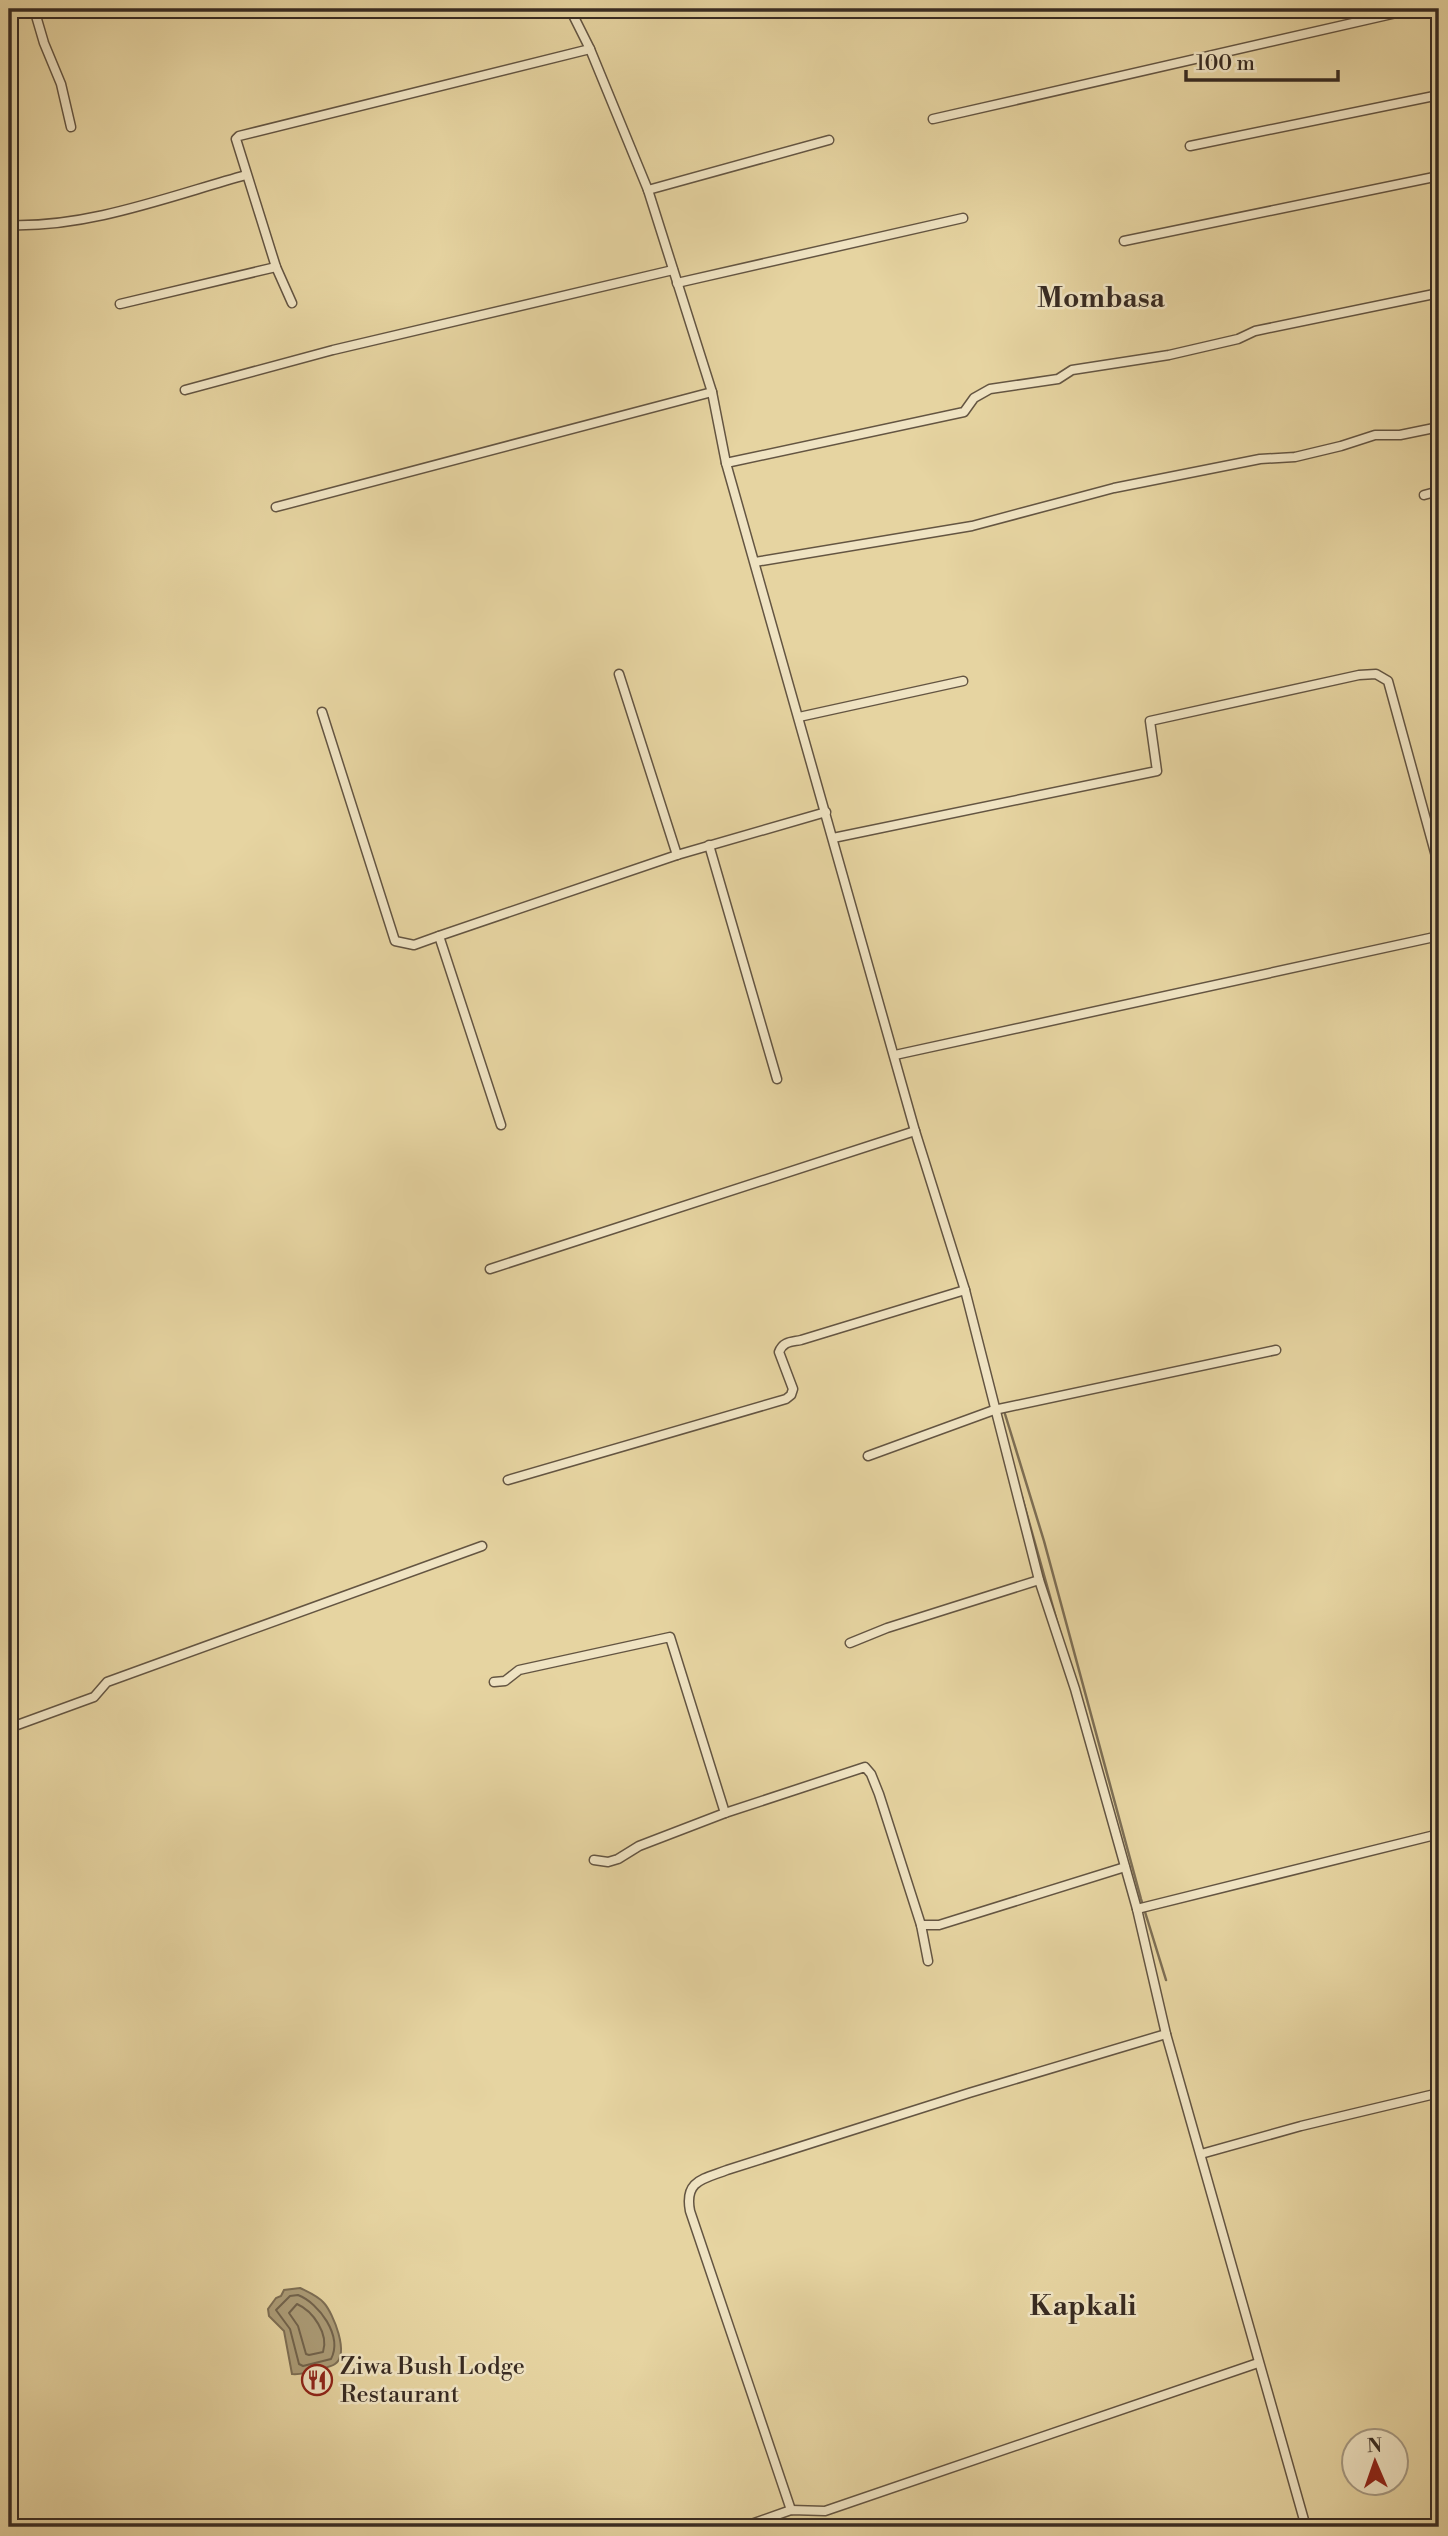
<svg xmlns="http://www.w3.org/2000/svg" width="1448" height="2536" font-family="'Libre Bodoni',serif">
  <rect width="100%" height="100%" fill="#e6d4a1"/>
  <filter id="stains"><feTurbulence type="fractalNoise" baseFrequency=".00286" numOctaves="4"/><feColorMatrix values="0 0 0 0 .2 0 0 0 0 .09 0 0 0 0 .02 0 0 0 .5 -.17"/></filter>
  <radialGradient id="worn" r=".72"><stop offset=".6" stop-color="#630" stop-opacity="0"/><stop offset="1" stop-color="#630" stop-opacity=".3"/></radialGradient>
  <path fill="#ab9b76" stroke="#7d6e54" stroke-width="2" d="M300,2288C308,2292 318,2296 324,2303C333,2313 350,2354 335,2364C331,2367 324,2368 319,2369C310,2372 302,2375 292,2374L284,2331L269,2316L268,2309L276,2298L281,2296L284,2290Z"/>
  <g fill="none" stroke-linecap="round" stroke-linejoin="round">
    <g stroke="#72634c" stroke-width="2">
      <path d="M298,2295C319,2303 343,2336 331,2359L303,2366L299,2364L290,2329L276,2310L290,2296Z"/>
      <path d="M297,2304C313,2311 329,2334 323,2352L309,2355L306,2354L298,2326L289,2313Z"/>
    </g>
    <g stroke="#7d6e54" stroke-width="2.5">
      <path d="M1005,1414L1044,1541L1141,1899L1166,1980"/>
      <path d="M1022,1497L1060,1632"/>
    </g>
    <g stroke="#645542" stroke-width="11">
      <g id="street">
        <path d="M34,9L44,43L61,84L71,127"/>
        <path d="M570,9L590,49L648,190L712,392L726,463L915,1131L965,1290L1039,1580L1075,1689L1137,1909L1166,2034L1306,2527"/>
        <path d="M933,119L1414,9"/>
        <path d="M1190,146L1439,95"/>
        <path d="M648,190L829,140"/>
        <path d="M9,225C88,228 170,196 246,175"/>
        <path d="M1124,241L1439,176"/>
        <path d="M677,283L963,218"/>
        <path d="M292,303L276,267L236,139L239,136L590,49"/>
        <path d="M120,304L276,267"/>
        <path d="M185,390L333,350L673,270"/>
        <path d="M726,463L964,412L974,398L990,389L1058,379L1072,370L1169,355L1238,339L1255,331L1439,293"/>
        <path d="M1424,495L1439,491"/>
        <path d="M276,507L712,392"/>
        <path d="M755,562L972,526L1114,488L1260,459L1295,457L1341,446L1375,435H1400L1439,427"/>
        <path d="M619,674L677,855"/>
        <path d="M322,712L395,941L414,945L439,936L677,855L826,812"/>
        <path d="M799,717L963,681"/>
        <path d="M833,838L1157,771L1150,721L1359,675L1376,674L1388,681L1439,867"/>
        <path d="M709,845L777,1079"/>
        <path d="M439,936L501,1125"/>
        <path d="M895,1055L1439,936"/>
        <path d="M490,1269L915,1131"/>
        <path d="M868,1456L994,1410L1276,1350"/>
        <path d="M508,1480L786,1399L791,1395L793,1389L779,1352C783,1341 792,1342 801,1340L965,1290"/>
        <path d="M850,1643L887,1628L1039,1580"/>
        <path d="M494,1682L505,1681L519,1670L670,1637L725,1813"/>
        <path d="M9,1728L94,1697L107,1682L482,1546"/>
        <path d="M594,1860L608,1862L618,1859L639,1846L725,1813L865,1767L871,1774L879,1794L921,1925L928,1961"/>
        <path d="M1137,1909L1439,1834"/>
        <path d="M921,1925H939L1125,1867"/>
        <path d="M1201,2154L1301,2126L1439,2093"/>
        <path d="M791,2510L690,2211C684,2180 704,2179 727,2170L969,2093L1166,2034"/>
        <path d="M743,2527L791,2510L825,2511L1258,2363"/>
      </g>
    </g>
    <use href="#street" stroke="#efe3c2" stroke-width="8"/>
  </g>
  <defs>
    <g id="restaurant-ring" transform="scale(1.575)"><circle r="9.5" fill="#efe3c2" stroke="#8f2418" stroke-width="1.5"/><path d="M-5-6h1v4h1v-4h1v4h1v-4h1v5L-1.5 .5V6h-2V.5L-5-1ZM5-6V6H3V1.5H1.5Q1.5-4 5-6Z" fill="#8f2418"/></g>
  </defs>
  <g fill-rule="evenodd">
    <use href="#restaurant-ring" x="317" y="2380"/>
  </g>
  <g text-anchor="middle" stroke-width="5" stroke-linejoin="round" paint-order="stroke">
    <g font-size="24" fill="#382b22" stroke="#efe3c2" text-anchor="start">
      <text x="340" y="2374">Ziwa Bush Lodge<tspan x="340" dy="28">Restaurant</tspan></text>
    </g>
    <g font-size="28" font-weight="bold" fill="#382b22" stroke="#efe3c2">
      <text x="1101" y="307">Mombasa</text>
      <text x="1083" y="2315">Kapkali</text>
    </g>
  </g>
  <rect width="1448" height="2536" fill="none" stroke="#e6d4a1" stroke-width="35"/>
  <rect x="10" y="10" width="1427" height="2515" fill="none" stroke="#382b22" stroke-width="3.5"/>
  <rect x="18" y="18" width="1413" height="2501" fill="none" stroke="#382b22" stroke-width="2"/>
  <g transform="translate(1375 2462) rotate(358)"><circle r="33" fill="#efe3c2" stroke="#a69982" stroke-width="2"/>
  <path d="M0-5L12 26L0 18L-12 26Z" fill="#8f2418"/>
  <text y="-10" font-size="19" font-weight="bold" text-anchor="middle" fill="#382b22">N</text>
  </g>
  <path d="M1186 70v10h152v-10" fill="none" stroke="#382b22" stroke-width="3.5"/>
  <text x="1196" y="70" font-size="21" fill="#382b22" stroke="#efe3c2" stroke-width="5" paint-order="stroke">100 m</text>
  <rect width="100%" height="100%" filter="url(#stains)"/>
  <rect width="100%" height="100%" fill="url(#worn)"/>
</svg>
